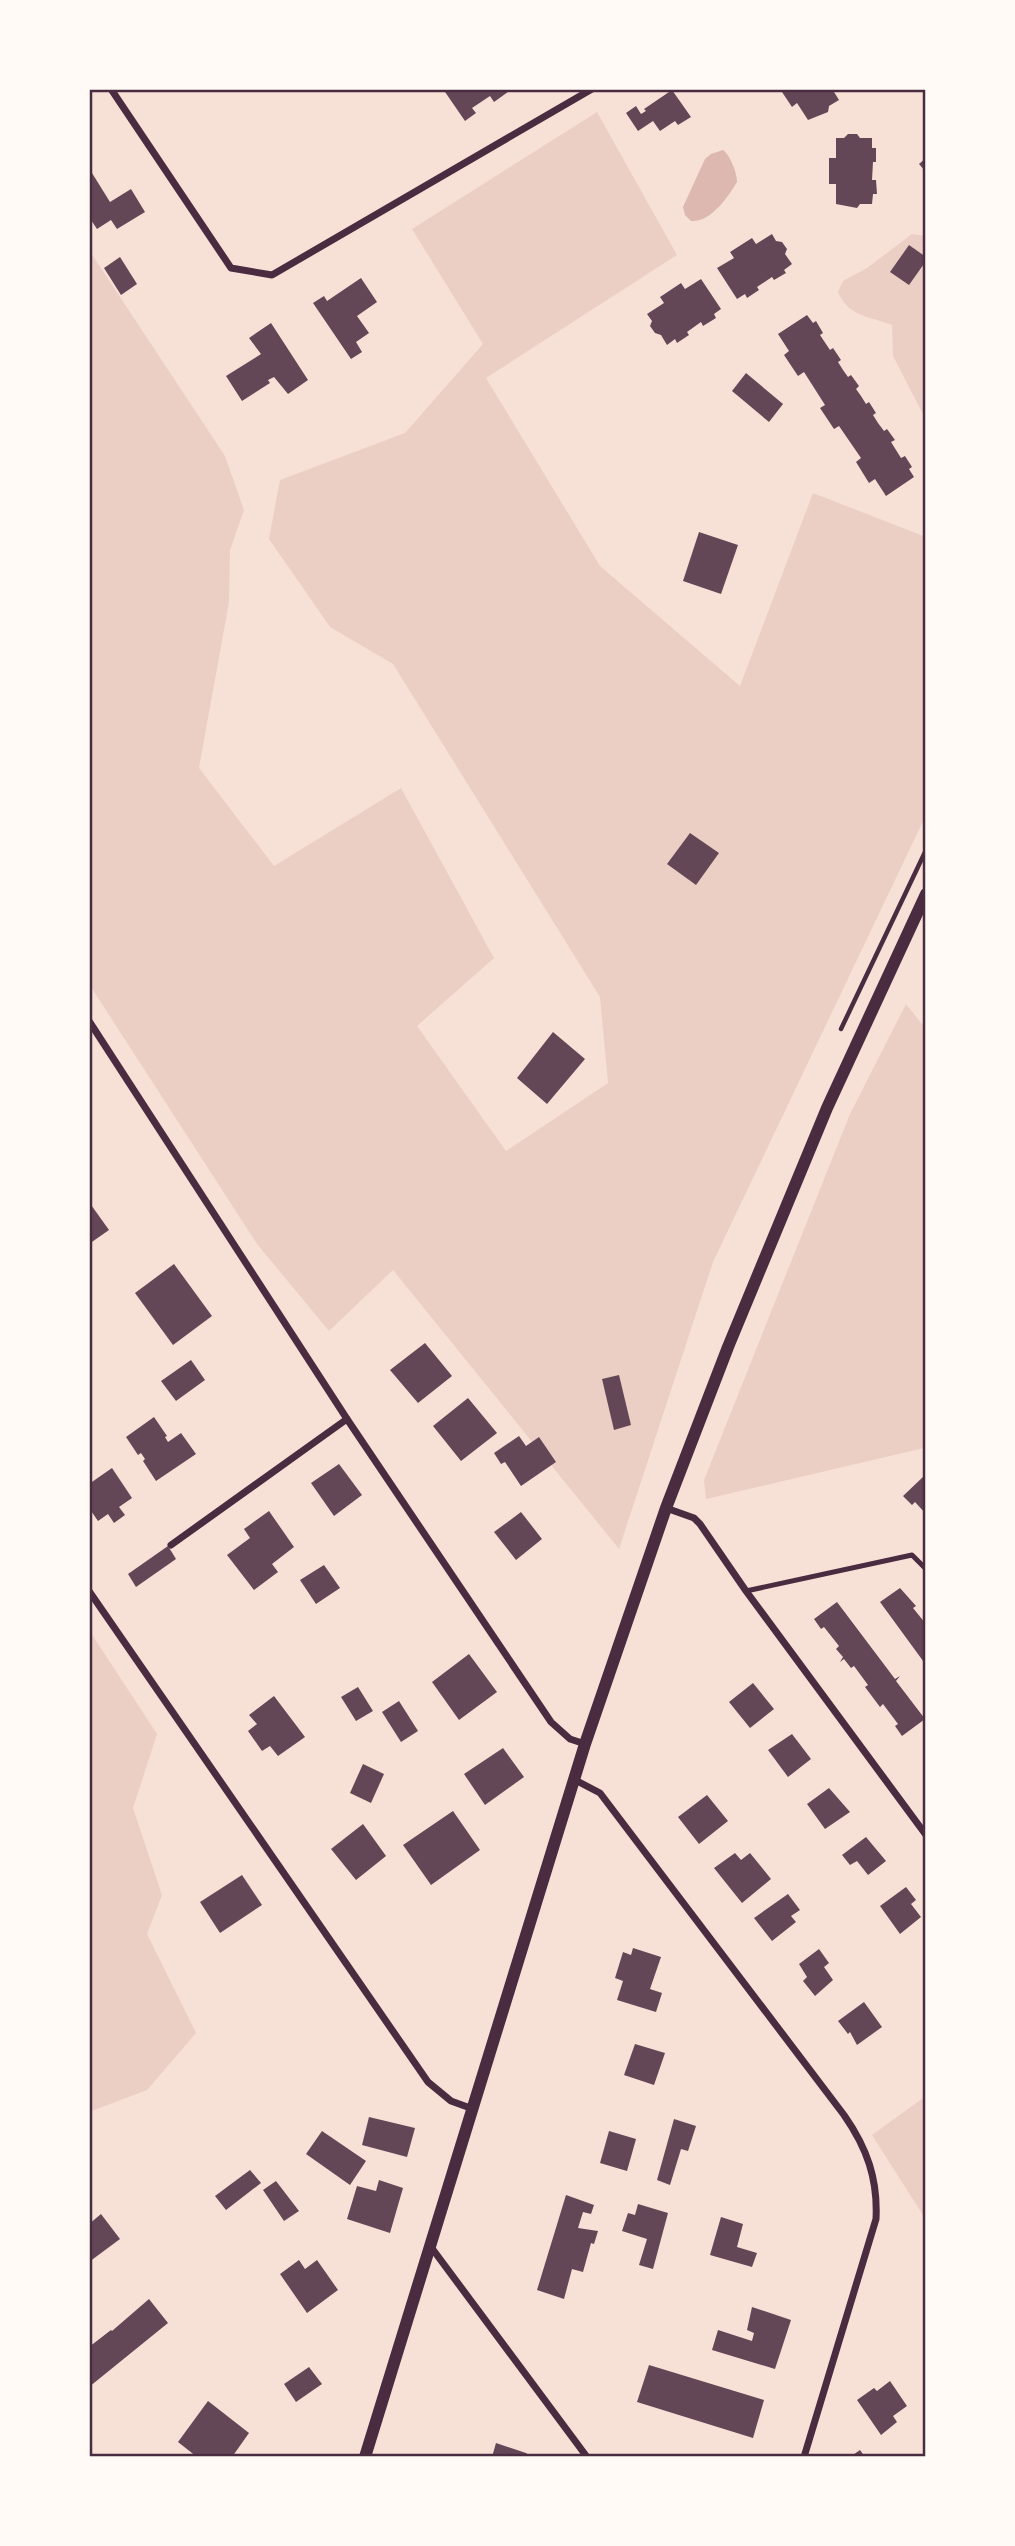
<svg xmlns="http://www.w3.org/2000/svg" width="1015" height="2546" font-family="Lora,serif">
  <rect width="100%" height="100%" fill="#f7e1d7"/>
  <g fill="#ebcfc5">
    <path d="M597,112L677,255L486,378L600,566L740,686L813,493L926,537V815L713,1262L619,1549L393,1270L329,1331L257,1244L89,984V250L225,456L244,510L230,550L229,602L199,768L274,866L401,788L494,958L417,1026L506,1151L608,1083L600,997L393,664L330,627L269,539L280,480L405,433L483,344L412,229Z"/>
    <path d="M912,234L926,236V420L893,356L892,325C869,316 849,317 838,292L843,281L867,268Z"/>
    <path d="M906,1004L926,1029V1450L924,1448L706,1499L704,1480L850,1114Z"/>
    <path d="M89,1630L157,1734L133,1808L162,1895L147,1934L196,2033L147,2090L89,2112Z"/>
    <path d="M926,2096V2220L872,2135Z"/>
  </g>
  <path fill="#dcb8b0" d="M723,150C730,155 737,173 737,182C728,197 710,223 691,221L685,215L683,207L705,159L711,154Z"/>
  <g fill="#644757">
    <path d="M443,89H512L494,102L490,96L472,108L476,113L465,121Z"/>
    <path d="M780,89H838L834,92L839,100L829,106L828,112L808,120L797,103L792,107Z"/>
    <path d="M672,90L691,117L678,125L675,121L660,131L653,121L638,131L626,113L636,106L641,114L646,111L644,109Z"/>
    <path d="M848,134H857L860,138H872V148H876V162H873L872,180H876L877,194H873L872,204H860L857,208L836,204V184H829V158H836V138H844Z"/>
    <path d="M926,158V172L919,164Z"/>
    <path d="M92,173L110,202L131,189L145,212L117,229L111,220L97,229L89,217V175Z"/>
    <path d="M772,234L776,241L782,242L787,249L785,254L792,264L784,270L786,273L774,280L772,277L757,287L759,290L747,298L745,294L737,299L717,268L734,258L730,252L752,238L756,244Z"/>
    <path d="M909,245L926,257V261L909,285L890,272Z"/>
    <path d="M120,257L137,284L121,295L104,268Z"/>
    <path d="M361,278L377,302L357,316L369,333L356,342L362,352L351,359L313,303L324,296L327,301Z"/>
    <path d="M701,279L721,309L714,314L716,318L703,326L701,322L687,332L689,335L677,343L675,339L667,345L661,335L655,333L650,326L652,321L647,314L664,303L660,297L681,283L685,289Z"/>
    <path d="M807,315L813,323L816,321L823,333L820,335L830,350L833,348L841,360L838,362L843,370L848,377L851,375L859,386L856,389L861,396L866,404L869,402L876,413L873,415L878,423L884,431L887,429L895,440L891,442L901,458L905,456L912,467L909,469L914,477L886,496L875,479L869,483L856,462L861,458L839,426L834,429L820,408L825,405L804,372L798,376L784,355L789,351L778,334Z"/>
    <path d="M271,323L308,380L288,394L274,377L268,380L270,383L242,401L226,376L261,354L249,338Z"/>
    <path d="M746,373L783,404L769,422L732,391Z"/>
    <path d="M699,532L738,545L721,594L683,581Z"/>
    <path d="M690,833L719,853L696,885L667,864Z"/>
    <path d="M553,1032L585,1059L547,1104L517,1078Z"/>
    <path d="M89,1202L109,1230L89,1244Z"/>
    <path d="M174,1264L212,1316L173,1345L135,1293Z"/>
    <path d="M425,1343L452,1376L418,1403L390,1370Z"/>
    <path d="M191,1360L205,1380L176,1401L161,1381Z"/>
    <path d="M619,1375L631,1425L614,1430L602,1379Z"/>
    <path d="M468,1398L497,1433L461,1461L433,1426Z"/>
    <path d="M154,1417L167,1436L165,1437L168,1442L181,1433L196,1454L156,1481L143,1461L145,1459L141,1453L138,1455L126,1437Z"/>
    <path d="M519,1436L526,1446L539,1437L556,1462L521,1486L505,1462L501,1464L494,1453Z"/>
    <path d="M339,1464L362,1495L334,1516L311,1483Z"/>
    <path d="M112,1468L132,1498L119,1507L125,1515L114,1523L108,1514L98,1521L89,1508V1484Z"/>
    <path d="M924,1476L926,1477V1514L915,1502L912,1505L903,1496Z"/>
    <path d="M269,1511L294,1547L272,1564L278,1572L254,1590L227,1555L250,1538L244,1529Z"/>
    <path d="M521,1512L542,1539L516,1560L494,1532Z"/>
    <path d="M168,1546L176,1559L136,1587L128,1574Z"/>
    <path d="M324,1565L340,1588L316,1604L300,1580Z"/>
    <path d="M900,1588L916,1606L913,1608L926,1624V1665L880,1602Z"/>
    <path d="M837,1602L895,1679L900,1676L896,1681L925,1719L902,1736L895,1726L898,1724L883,1704L880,1707L865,1687L868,1685L854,1666L851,1668L844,1659L840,1662L843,1657L836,1649L839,1646L824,1627L821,1629L814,1619Z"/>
    <path d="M469,1654L497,1692L459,1720L432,1682Z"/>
    <path d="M753,1683L774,1709L750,1728L729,1702Z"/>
    <path d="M358,1687L373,1711L356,1721L341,1697Z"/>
    <path d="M274,1696L305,1737L278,1756L270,1746L262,1751L248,1731L257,1724L249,1715Z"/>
    <path d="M399,1701L418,1731L401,1742L382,1712Z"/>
    <path d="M792,1734L811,1759L788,1777L768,1750Z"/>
    <path d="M503,1748L524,1777L485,1805L464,1774Z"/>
    <path d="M363,1764L384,1774L371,1803L350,1793Z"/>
    <path d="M829,1788L850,1812L825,1829L807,1804Z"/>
    <path d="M707,1795L728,1821L699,1844L678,1817Z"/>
    <path d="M453,1811L480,1850L431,1885L403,1845Z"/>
    <path d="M363,1824L386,1856L356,1880L331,1849Z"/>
    <path d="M866,1837L886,1861L868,1875L857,1861L850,1865L842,1855Z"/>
    <path d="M735,1853L741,1860L750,1853L771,1879L742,1903L714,1868Z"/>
    <path d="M242,1875L262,1905L220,1933L200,1902Z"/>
    <path d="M906,1887L916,1900L911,1904L921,1917L900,1934L880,1906Z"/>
    <path d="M788,1894L800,1910L791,1916L796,1922L772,1941L754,1918Z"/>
    <path d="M633,1948L661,1957L650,1989L662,1993L656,2012L617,2000L623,1981L615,1978L623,1952L631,1955Z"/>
    <path d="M819,1949L829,1963L824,1967L833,1980L815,1996L803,1981L807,1977L799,1964Z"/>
    <path d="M864,2002L882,2027L857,2045L850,2032L848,2034L838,2021Z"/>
    <path d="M635,2044L665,2053L654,2085L624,2075Z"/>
    <path d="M369,2117L415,2128L407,2157L362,2145Z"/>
    <path d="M674,2119L696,2126L688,2151L681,2149L670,2185L657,2180Z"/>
    <path d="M322,2131L366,2161L350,2185L306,2154Z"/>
    <path d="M609,2131L636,2139L627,2171L600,2163Z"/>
    <path d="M250,2170L261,2183L226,2210L215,2196Z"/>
    <path d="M379,2180L403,2188L390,2233L347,2219L357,2186L376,2191Z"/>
    <path d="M276,2181L299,2211L284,2221L263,2190Z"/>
    <path d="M566,2195L594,2205L591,2214L583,2212L578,2228L598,2231L594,2244L591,2243L583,2272L572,2269L564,2299L537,2290Z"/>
    <path d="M638,2204L668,2213L653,2269L639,2265L647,2239L622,2231L628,2213L635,2215Z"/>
    <path d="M101,2214L120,2239L89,2262V2224Z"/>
    <path d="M721,2217L743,2224L737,2247L757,2253L752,2267L710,2255Z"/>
    <path d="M299,2260L305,2269L317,2260L338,2290L307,2313L280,2274Z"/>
    <path d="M149,2299L168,2323L89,2387V2347L111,2330L112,2331Z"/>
    <path d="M752,2307L791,2320L775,2369L712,2350L718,2330L752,2341L754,2333L747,2330Z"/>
    <path d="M649,2365L764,2400L753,2438L637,2402Z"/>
    <path d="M309,2367L322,2384L296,2402L284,2384Z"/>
    <path d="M890,2381L907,2406L893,2416L897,2422L881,2435L857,2400L874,2388L877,2391Z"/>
    <path d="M208,2401L249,2433L232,2457H197L178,2442Z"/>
    <path d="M496,2443L526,2453L532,2457H492Z"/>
    <path d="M860,2450L865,2457H850Z"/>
  </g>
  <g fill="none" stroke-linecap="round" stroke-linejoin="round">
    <path stroke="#4a2c40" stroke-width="4.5" d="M841,1029L926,850"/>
    <path stroke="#4a2c40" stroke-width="5" d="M746,1591L912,1555L926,1569"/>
    <g stroke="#4a2c40" stroke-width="7">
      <path d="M111,89L231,268L272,275L592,89"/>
      <path d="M89,1021L347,1419L551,1722L570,1739L585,1744"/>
      <path d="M666,1508L694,1518L700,1524L746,1591L926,1835"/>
      <path d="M171,1545L347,1419"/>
      <path d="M89,1591L428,2082L451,2101L473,2109"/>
      <path d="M575,1780L600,1793L844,2115C867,2148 878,2179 876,2219L804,2457"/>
      <path d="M431,2247L587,2457"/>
    </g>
    <path stroke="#4a2c40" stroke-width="12" d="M365,2457L585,1744L666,1508L728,1347L827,1108L926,894"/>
  </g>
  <rect width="1015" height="2546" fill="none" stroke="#fffaf5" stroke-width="182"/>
  <rect x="91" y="91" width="833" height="2364" fill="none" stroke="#4a2c40" stroke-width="2.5"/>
</svg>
